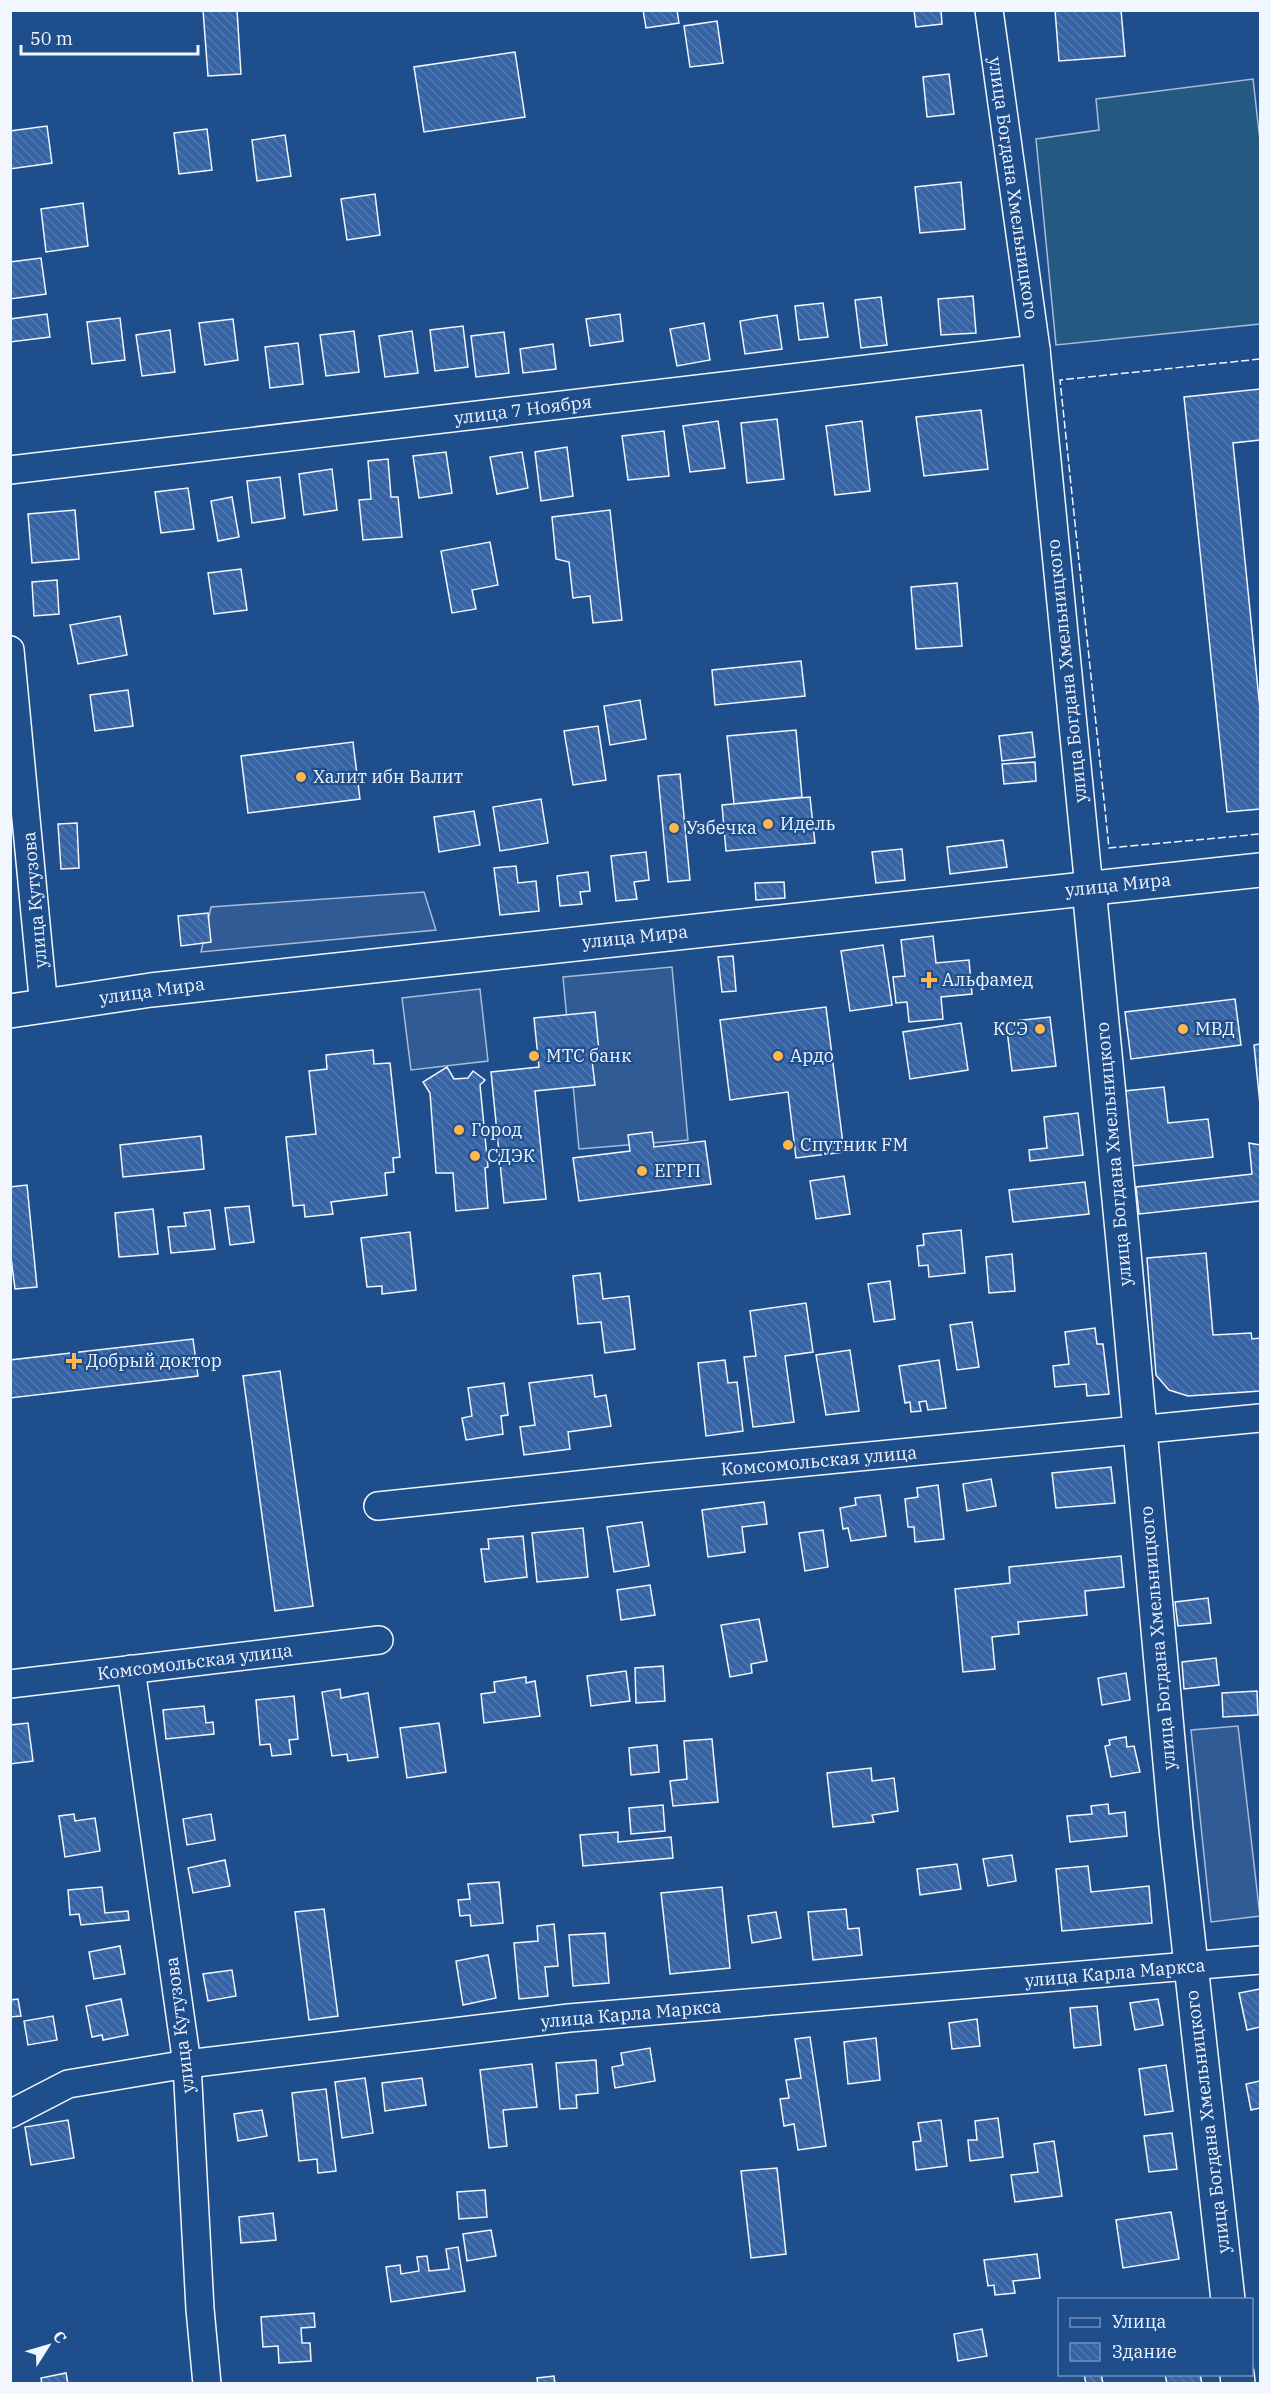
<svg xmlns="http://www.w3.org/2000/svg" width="1271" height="2394" font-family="'IBM Plex Serif',serif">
  <defs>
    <pattern id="building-back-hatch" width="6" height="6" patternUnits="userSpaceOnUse" patternTransform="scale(1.5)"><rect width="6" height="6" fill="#3563a3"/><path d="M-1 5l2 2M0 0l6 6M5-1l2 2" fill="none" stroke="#537ab1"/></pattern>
  </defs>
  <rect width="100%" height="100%" fill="#1f4e8c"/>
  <path fill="#245a82" stroke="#a8bbd7" stroke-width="1.5" d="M1253,79L1260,141V324L1056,345L1036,139L1099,130L1096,99Z"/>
  <g fill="#305b95" stroke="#a8bbd7" stroke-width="1.5">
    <path d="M424,892L436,930L201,952L211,907Z"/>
    <path d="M672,967L688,1140L579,1149L563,977Z"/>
    <path d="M480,989L488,1061L411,1070L402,998Z"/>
    <path d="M1238,1726L1260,1916L1211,1922L1191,1730Z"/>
  </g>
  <g fill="url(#building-back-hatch)" stroke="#f2f6ff" stroke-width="1.5">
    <path d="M203,10H237L241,74L208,76Z"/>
    <path d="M643,10H677L679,23L646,28Z"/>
    <path d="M914,10H941L942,24L916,27Z"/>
    <path d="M1055,10H1121L1125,56L1059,61Z"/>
    <path d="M717,21L723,63L690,67L684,26Z"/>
    <path d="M515,52L525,117L424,132L414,67Z"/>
    <path d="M949,74L954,114L927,117L923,77Z"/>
    <path d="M47,126L52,163L10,169V131Z"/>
    <path d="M207,129L212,170L179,174L174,133Z"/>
    <path d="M285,135L291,176L257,181L252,140Z"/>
    <path d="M961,182L965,229L920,233L915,187Z"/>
    <path d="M375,194L380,235L347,240L341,199Z"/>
    <path d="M83,203L88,246L46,252L41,209Z"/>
    <path d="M41,258L46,294L10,299V262Z"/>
    <path d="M973,296L976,333L941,335L938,299Z"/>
    <path d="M881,297L887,345L861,348L855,300Z"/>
    <path d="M823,303L828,337L799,340L795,306Z"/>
    <path d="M47,314L50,337L10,342V319Z"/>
    <path d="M620,314L623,341L590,346L586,319Z"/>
    <path d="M777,315L782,349L745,354L740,321Z"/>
    <path d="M120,318L125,360L92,364L87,322Z"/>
    <path d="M233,319L238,360L205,365L199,323Z"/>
    <path d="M704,323L710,360L677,366L670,329Z"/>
    <path d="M463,326L468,367L435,371L430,330Z"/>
    <path d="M170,330L175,372L142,376L136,335Z"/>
    <path d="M354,331L359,372L326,376L320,335Z"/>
    <path d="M412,331L418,373L385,377L379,336Z"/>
    <path d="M504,332L509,373L476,377L471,336Z"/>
    <path d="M298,343L303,384L270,388L265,347Z"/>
    <path d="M553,344L556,369L523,373L520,349Z"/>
    <path d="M1260,389V440L1233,443L1260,709V809L1227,812L1184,397Z"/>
    <path d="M981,410L988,469L924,476L916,417Z"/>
    <path d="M777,419L784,479L747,483L741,423Z"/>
    <path d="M718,421L725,468L690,472L683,426Z"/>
    <path d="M862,421L870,491L835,495L826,426Z"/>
    <path d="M664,431L669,476L628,480L622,436Z"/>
    <path d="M567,447L573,496L541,501L535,452Z"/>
    <path d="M446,452L452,493L419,498L413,456Z"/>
    <path d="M522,452L528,488L497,494L490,457Z"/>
    <path d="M388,459L391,497H398L402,537L363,540L359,500L371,499L368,461Z"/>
    <path d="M332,469L337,510L304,515L299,474Z"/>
    <path d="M280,477L285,518L252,523L247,481Z"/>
    <path d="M188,488L194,529L161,533L155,492Z"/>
    <path d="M232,497L239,537L218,541L211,501Z"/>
    <path d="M75,510L79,559L32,563L28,514Z"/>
    <path d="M610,510L622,620L593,623L590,596L573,598L569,562L556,559L552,517Z"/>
    <path d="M490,542L498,585L472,590L476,609L452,613L441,551Z"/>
    <path d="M241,569L247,610L214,614L208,573Z"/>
    <path d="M57,580L59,614L34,616L32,582Z"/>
    <path d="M957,583L962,646L916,649L911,587Z"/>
    <path d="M120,616L127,655L78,664L70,625Z"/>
    <path d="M801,661L805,696L715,705L712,670Z"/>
    <path d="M128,690L133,726L95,731L90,695Z"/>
    <path d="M640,700L646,739L610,745L604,706Z"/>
    <path d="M598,726L606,780L573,785L564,731Z"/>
    <path d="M796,730L802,797L734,804L727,736Z"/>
    <path d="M1032,732L1035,757L1002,761L999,736Z"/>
    <path d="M353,742L360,799L248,813L241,756Z"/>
    <path d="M1035,762L1036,781L1004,784L1002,764Z"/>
    <path d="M680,774L690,880L668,882L658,776Z"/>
    <path d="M810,797L815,843L726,851L722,805Z"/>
    <path d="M541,799L548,843L500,851L493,807Z"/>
    <path d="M474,811L480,845L439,852L434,817Z"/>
    <path d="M77,823L79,868L61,869L58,824Z"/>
    <path d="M1003,840L1007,867L950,874L947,847Z"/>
    <path d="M902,849L905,880L876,883L872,852Z"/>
    <path d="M646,852L649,880L634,882L637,899L616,901L611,856Z"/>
    <path d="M516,866L518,883L536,881L539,911L500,915L494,868Z"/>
    <path d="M588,872L590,891L580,892L582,904L560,906L557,876Z"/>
    <path d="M784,882L785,898L756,900L755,883Z"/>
    <path d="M208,913L211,942L181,946L178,916Z"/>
    <path d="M933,936L936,963L969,960L972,994L941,997L943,1019L909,1022L907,1002L896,1003L893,977L905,976L901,940Z"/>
    <path d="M883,945L892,1005L850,1011L841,951Z"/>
    <path d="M733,956L736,991L722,992L718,957Z"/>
    <path d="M1235,999L1241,1045L1131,1059L1125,1012Z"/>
    <path d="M826,1007L844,1152L796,1158L788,1092L730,1100L720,1020Z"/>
    <path d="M595,1012L599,1051L591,1052L595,1085L535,1091L546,1199L504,1203L491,1072L539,1067L534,1018Z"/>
    <path d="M1050,1017L1056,1066L1012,1071L1006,1022Z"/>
    <path d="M961,1023L968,1070L910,1079L903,1032Z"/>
    <path d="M1260,1044V1104L1254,1045Z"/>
    <path d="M373,1050L374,1064L390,1063L400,1157L393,1158L394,1172L385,1173L387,1195L331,1202L333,1214L305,1217L304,1205L293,1206L286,1137L316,1134L309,1071L327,1069L326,1055Z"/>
    <path d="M447,1067L454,1079L468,1078L473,1071L485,1080L480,1085L488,1167L485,1168L488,1208L456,1211L453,1173H436L430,1093L423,1082Z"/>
    <path d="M1164,1087L1168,1123L1208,1119L1213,1157L1132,1166L1124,1091Z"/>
    <path d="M1078,1113L1083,1155L1030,1161L1029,1150L1047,1148L1044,1117Z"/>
    <path d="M652,1132L654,1147L705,1141L711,1184L579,1201L573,1158L630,1151L628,1135Z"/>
    <path d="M201,1136L204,1169L123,1177L120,1145Z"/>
    <path d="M1249,1143L1260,1145V1201L1139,1214L1136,1187L1252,1174Z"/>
    <path d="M844,1176L850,1214L816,1219L810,1181Z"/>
    <path d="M1085,1182L1089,1214L1013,1222L1009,1190Z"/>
    <path d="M27,1185L37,1287L15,1289L10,1250V1187Z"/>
    <path d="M249,1206L254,1242L230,1245L225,1208Z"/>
    <path d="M153,1209L158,1254L119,1257L115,1213Z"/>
    <path d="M210,1210L215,1249L171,1253L168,1227L186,1226L184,1213Z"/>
    <path d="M961,1230L965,1273L929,1277L928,1265L919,1266L917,1246L924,1245L923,1234Z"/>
    <path d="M410,1232L416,1290L382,1294V1286L367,1287L361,1238Z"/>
    <path d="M1206,1253L1213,1335L1251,1333L1252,1339L1260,1338V1391L1188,1396L1169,1390L1156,1375L1147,1258Z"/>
    <path d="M1012,1254L1015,1291L989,1293L986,1257Z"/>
    <path d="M600,1273L603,1299L629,1296L635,1349L605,1353L601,1322L578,1324L573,1276Z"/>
    <path d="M890,1281L895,1319L874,1322L868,1284Z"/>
    <path d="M806,1303L813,1352L785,1356L794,1422L753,1427L744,1357L756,1356L750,1311Z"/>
    <path d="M972,1322L979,1367L957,1370L950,1325Z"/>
    <path d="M1095,1328L1097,1344H1103L1109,1394L1087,1396L1086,1384L1055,1387L1053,1366L1069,1364L1065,1332Z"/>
    <path d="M193,1339L198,1376L10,1398V1360Z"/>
    <path d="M850,1350L859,1411L826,1415L816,1355Z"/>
    <path d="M725,1360L728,1383L737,1382L743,1431L706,1436L698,1363Z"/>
    <path d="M939,1360L946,1408L928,1410L926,1401L919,1402L921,1411L911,1412L910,1402L905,1403L899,1366Z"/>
    <path d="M280,1371L313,1606L275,1611L243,1376Z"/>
    <path d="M592,1375L595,1397L606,1395L611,1426L568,1432L570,1449L524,1455L520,1427L535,1425L529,1383Z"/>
    <path d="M504,1383L508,1415L501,1416L503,1434L466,1440L462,1418L472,1416L468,1388Z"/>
    <path d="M1111,1467L1115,1503L1056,1508L1052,1473Z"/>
    <path d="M991,1479L996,1506L967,1511L963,1484Z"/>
    <path d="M938,1485L944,1539L915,1542L914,1527H908L905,1499L918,1497L917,1488Z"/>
    <path d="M880,1495L886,1536L851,1541L848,1528L843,1529L840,1508L856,1505L855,1498Z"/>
    <path d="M764,1502L767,1524L742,1527L745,1552L708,1557L702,1510Z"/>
    <path d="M642,1522L649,1566L614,1572L607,1527Z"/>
    <path d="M583,1528L588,1577L537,1582L532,1533Z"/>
    <path d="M823,1530L828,1567L805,1571L799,1533Z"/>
    <path d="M523,1536L527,1577L485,1582L481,1549H489L488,1539Z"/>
    <path d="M1121,1556L1124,1587L1085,1591L1087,1615L1018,1622L1019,1634L992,1637L995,1669L963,1672L955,1589L1010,1583L1009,1567Z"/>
    <path d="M650,1585L655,1615L621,1620L617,1590Z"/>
    <path d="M1208,1598L1211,1623L1178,1626L1175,1602Z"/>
    <path d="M759,1619L767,1661L751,1664L752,1673L730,1677L721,1625Z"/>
    <path d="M1216,1658L1219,1685L1184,1689L1182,1662Z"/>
    <path d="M663,1666L665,1701L636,1703L635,1668Z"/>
    <path d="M626,1671L630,1701L591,1706L587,1676Z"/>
    <path d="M1126,1673L1130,1700L1102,1705L1098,1678Z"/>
    <path d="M526,1677V1683L535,1681L540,1716L484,1723L481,1694L495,1692L494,1682Z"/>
    <path d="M340,1689L341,1698L368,1693L378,1757L348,1761L347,1754L332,1756L322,1692Z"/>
    <path d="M1257,1691L1258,1715L1223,1717L1222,1693Z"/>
    <path d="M294,1696L298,1739L289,1740L291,1754L272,1756L270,1744L260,1745L256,1700Z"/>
    <path d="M204,1706L206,1723L213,1722L214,1734L166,1739L163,1710Z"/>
    <path d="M28,1723L33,1761L10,1764V1725Z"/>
    <path d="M439,1723L446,1772L407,1778L400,1728Z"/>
    <path d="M1126,1737L1127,1747L1134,1746L1140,1772L1111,1777L1105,1746L1110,1745L1109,1740Z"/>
    <path d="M712,1739L718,1802L673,1806L670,1781L687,1779L684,1741Z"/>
    <path d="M657,1745L659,1772L631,1775L629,1748Z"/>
    <path d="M871,1768L872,1781L894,1778L898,1811L872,1815L874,1822L833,1827L827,1773Z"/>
    <path d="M1108,1804L1109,1814L1125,1812L1127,1836L1070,1842L1067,1816L1092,1814L1091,1806Z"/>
    <path d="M663,1805L665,1831L631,1834L629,1808Z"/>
    <path d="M74,1814L75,1821L95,1818L100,1851L65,1857L59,1816Z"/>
    <path d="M211,1814L215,1840L187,1845L183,1819Z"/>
    <path d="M618,1832V1842L671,1837L673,1858L583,1866L580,1835Z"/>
    <path d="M1012,1855L1016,1881L988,1886L983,1859Z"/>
    <path d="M225,1860L230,1886L193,1893L188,1868Z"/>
    <path d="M957,1864L961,1889L920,1895L917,1869Z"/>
    <path d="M1088,1866L1091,1892L1149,1886L1152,1923L1062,1931L1056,1869Z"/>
    <path d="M499,1882L503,1923L471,1926L470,1915L460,1916L458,1900L470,1899L468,1884Z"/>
    <path d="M102,1887L105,1913L128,1911L129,1920L81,1925L79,1914L70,1915L68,1890Z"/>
    <path d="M722,1887L730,1968L670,1974L661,1893Z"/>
    <path d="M324,1909L338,2016L309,2020L295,1912Z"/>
    <path d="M846,1909L848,1929L859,1928L862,1955L813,1960L808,1912Z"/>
    <path d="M776,1912L781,1938L752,1943L748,1916Z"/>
    <path d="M554,1924L558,1966L545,1967L548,1996L519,1999L514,1943L538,1941L537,1926Z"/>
    <path d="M605,1933L609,1983L573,1986L569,1935Z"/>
    <path d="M120,1946L125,1974L94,1979L89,1952Z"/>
    <path d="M488,1955L496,1998L463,2005L456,1961Z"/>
    <path d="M232,1970L236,1996L208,2001L203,1974Z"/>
    <path d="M1260,1989V2027L1247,2030L1239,1993Z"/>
    <path d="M18,1999L21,2016L10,2017V2000Z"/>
    <path d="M121,1999L128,2035L103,2040L102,2035L92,2037L86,2006Z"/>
    <path d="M1158,1999L1163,2025L1135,2030L1130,2003Z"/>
    <path d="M1097,2006L1101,2045L1074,2048L1070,2008Z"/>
    <path d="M53,2016L57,2040L28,2045L24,2021Z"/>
    <path d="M977,2019L980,2046L952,2049L949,2023Z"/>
    <path d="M810,2037L826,2146L798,2150L794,2124L784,2126L780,2099L789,2098L786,2080L801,2078L795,2039Z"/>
    <path d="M876,2038L880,2080L848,2084L844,2042Z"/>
    <path d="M650,2048L655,2081L615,2088L612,2067L623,2065L621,2053Z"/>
    <path d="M596,2060L598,2093L576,2095L577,2108L560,2109L556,2063Z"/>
    <path d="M532,2064L537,2107L503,2110L507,2146L489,2148L480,2070Z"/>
    <path d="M1166,2065L1173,2111L1145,2115L1139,2069Z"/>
    <path d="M365,2078L373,2133L342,2138L335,2082Z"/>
    <path d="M422,2078L426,2105L385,2111L382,2083Z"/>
    <path d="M1260,2081V2108L1251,2110L1246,2084Z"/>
    <path d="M326,2089L336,2171L318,2173L317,2159L299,2161L292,2093Z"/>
    <path d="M262,2110L267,2136L238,2141L234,2114Z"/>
    <path d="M998,2118L1003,2157L970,2161L968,2140H977L975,2121Z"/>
    <path d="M68,2120L74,2158L31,2165L25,2127Z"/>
    <path d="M941,2120L947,2166L916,2170L913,2142L921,2141L918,2123Z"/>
    <path d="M1172,2133L1177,2169L1149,2172L1144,2136Z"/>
    <path d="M1054,2141L1062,2196L1015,2202L1011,2175L1038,2172L1034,2144Z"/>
    <path d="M777,2168L786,2254L751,2258L741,2171Z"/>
    <path d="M485,2190L487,2217L459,2219L457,2192Z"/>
    <path d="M1171,2212L1179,2259L1123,2268L1116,2220Z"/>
    <path d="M273,2213L276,2240L241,2243L239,2217Z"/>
    <path d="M491,2230L496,2256L467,2261L463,2234Z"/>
    <path d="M458,2247L465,2291L391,2302L386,2267L400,2265L401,2274L419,2271L417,2257L427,2256L429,2271L449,2269L446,2249Z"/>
    <path d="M1037,2254L1040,2278L1013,2281L1015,2293L995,2295L994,2285L988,2286L984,2260Z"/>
    <path d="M314,2313L315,2327L301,2328L302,2343H310L311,2361L279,2363L278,2346L263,2347L261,2317Z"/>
    <path d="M982,2329L987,2356L958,2361L954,2334Z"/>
    <path d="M66,2373L68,2384H42L41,2378Z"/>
    <path d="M1084,2374H1101L1103,2383L1086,2384Z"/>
    <path d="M1165,2374H1200L1202,2384H1167Z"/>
    <path d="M554,2376L555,2384H538L537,2378Z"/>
  </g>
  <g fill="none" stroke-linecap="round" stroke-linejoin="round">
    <g stroke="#f2f6ff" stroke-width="30">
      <g id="minor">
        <path d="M989,10L1036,349L1089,888"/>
        <path d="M10,470L1036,349"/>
        <path d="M10,650L44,1008"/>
        <path d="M378,1506L653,1477L1260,1418"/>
        <path d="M131,1669L187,2064L200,2309L207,2384"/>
        <path d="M10,1684L379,1640"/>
        <path d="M10,2114L68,2084L187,2064L569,2018L1260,1960"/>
      </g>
    </g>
    <g stroke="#f2f6ff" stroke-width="36">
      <g id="major">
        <path d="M1089,888L1123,1241L1176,1829L1228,2300"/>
        <path d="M10,1011L151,990L1260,870"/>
        <path d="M1237,2374L1238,2384"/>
      </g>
    </g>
    <use href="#minor" stroke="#1f4e8c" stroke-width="27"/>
    <use href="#major" stroke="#1f4e8c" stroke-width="33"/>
    <path stroke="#f2f6ff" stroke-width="1.5" stroke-dasharray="8 3" stroke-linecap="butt" d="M1260,359L1060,380L1109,848L1260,834"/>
  </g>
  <g fill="#ffb74d" stroke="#1f4e8c" stroke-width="2">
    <circle cx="301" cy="777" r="6"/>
    <circle cx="768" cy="824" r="6"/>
    <circle cx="674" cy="828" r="6"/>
    <path d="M926 971h6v6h6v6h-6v6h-6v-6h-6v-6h6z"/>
    <circle cx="1040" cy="1029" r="6"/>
    <circle cx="1183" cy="1029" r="6"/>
    <circle cx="534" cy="1056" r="6"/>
    <circle cx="778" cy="1056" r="6"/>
    <circle cx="459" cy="1130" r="6"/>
    <circle cx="788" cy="1145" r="6"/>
    <circle cx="475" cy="1156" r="6"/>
    <circle cx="642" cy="1171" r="6"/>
    <path d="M71 1352h6v6h6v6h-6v6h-6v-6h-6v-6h6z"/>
  </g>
  <g text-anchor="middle" stroke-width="4.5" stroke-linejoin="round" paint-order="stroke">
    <g font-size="18" fill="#f2f6ff" stroke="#1f4e8c">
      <text transform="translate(1013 188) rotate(82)" y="6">улица Богдана Хмельницкого</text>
      <text transform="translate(523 410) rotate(-7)" y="6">улица 7 Ноября</text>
      <text transform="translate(1067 671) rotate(-96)" y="6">улица Богдана Хмельницкого</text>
      <text transform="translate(1118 885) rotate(-6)" y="6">улица Мира</text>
      <text transform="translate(35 900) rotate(-95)" y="6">улица Кутузова</text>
      <text transform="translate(635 937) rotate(-6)" y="6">улица Мира</text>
      <text transform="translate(152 991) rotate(-8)" y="6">улица Мира</text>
      <text transform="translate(1114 1154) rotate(-95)" y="6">улица Богдана Хмельницкого</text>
      <text transform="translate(819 1461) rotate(-5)" y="6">Комсомольская улица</text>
      <text transform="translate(1158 1638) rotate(-95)" y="6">улица Богдана Хмельницкого</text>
      <text transform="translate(195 1662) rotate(-7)" y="6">Комсомольская улица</text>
      <text transform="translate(1115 1973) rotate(-5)" y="6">улица Карла Маркса</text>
      <text transform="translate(631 2014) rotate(-5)" y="6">улица Карла Маркса</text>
      <text transform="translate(180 2025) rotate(-97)" y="6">улица Кутузова</text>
      <text transform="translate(1208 2122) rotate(-97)" y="6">улица Богдана Хмельницкого</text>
    </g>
    <g font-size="18" fill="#f2f6ff" stroke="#1f4e8c" text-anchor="start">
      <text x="313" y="783">Халит ибн Валит</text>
      <text x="780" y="830">Идель</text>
      <text x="686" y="834">Узбечка</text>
      <text x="942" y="986">Альфамед</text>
      <text x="1028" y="1035" text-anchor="end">КСЭ</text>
      <text x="1195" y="1035">МВД</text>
      <text x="546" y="1062">МТС банк</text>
      <text x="790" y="1062">Ардо</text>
      <text x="471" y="1136">Город</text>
      <text x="800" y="1151">Спутник FM</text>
      <text x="487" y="1162">СДЭК</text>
      <text x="654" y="1177">ЕГРП</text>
      <text x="86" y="1367">Добрый доктор</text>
    </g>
  </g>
  <rect width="1271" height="2394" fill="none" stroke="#f2f6ff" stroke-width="24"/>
  <rect x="1058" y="2298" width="195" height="78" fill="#1f4e8c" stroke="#7391ba" stroke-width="1.5"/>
  <rect x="1070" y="2318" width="30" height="9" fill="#1f4e8c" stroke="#7391ba" stroke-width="1.5"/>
  <text x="1112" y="2328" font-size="18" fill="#f2f6ff">Улица</text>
  <rect x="1070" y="2343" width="30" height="18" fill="url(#building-back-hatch)" stroke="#7391ba" stroke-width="1.5"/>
  <text x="1112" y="2358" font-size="18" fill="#f2f6ff">Здание</text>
  <g transform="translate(48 2346) rotate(53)" stroke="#1f4e8c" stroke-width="4.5" paint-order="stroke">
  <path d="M0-4.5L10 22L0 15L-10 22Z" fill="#f2f6ff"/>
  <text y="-9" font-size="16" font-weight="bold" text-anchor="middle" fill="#f2f6ff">С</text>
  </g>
  <path d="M21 45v9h177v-9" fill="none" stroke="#f2f6ff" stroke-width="3"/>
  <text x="30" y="45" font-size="18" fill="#f2f6ff" stroke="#1f4e8c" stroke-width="4.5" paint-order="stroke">50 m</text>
</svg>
